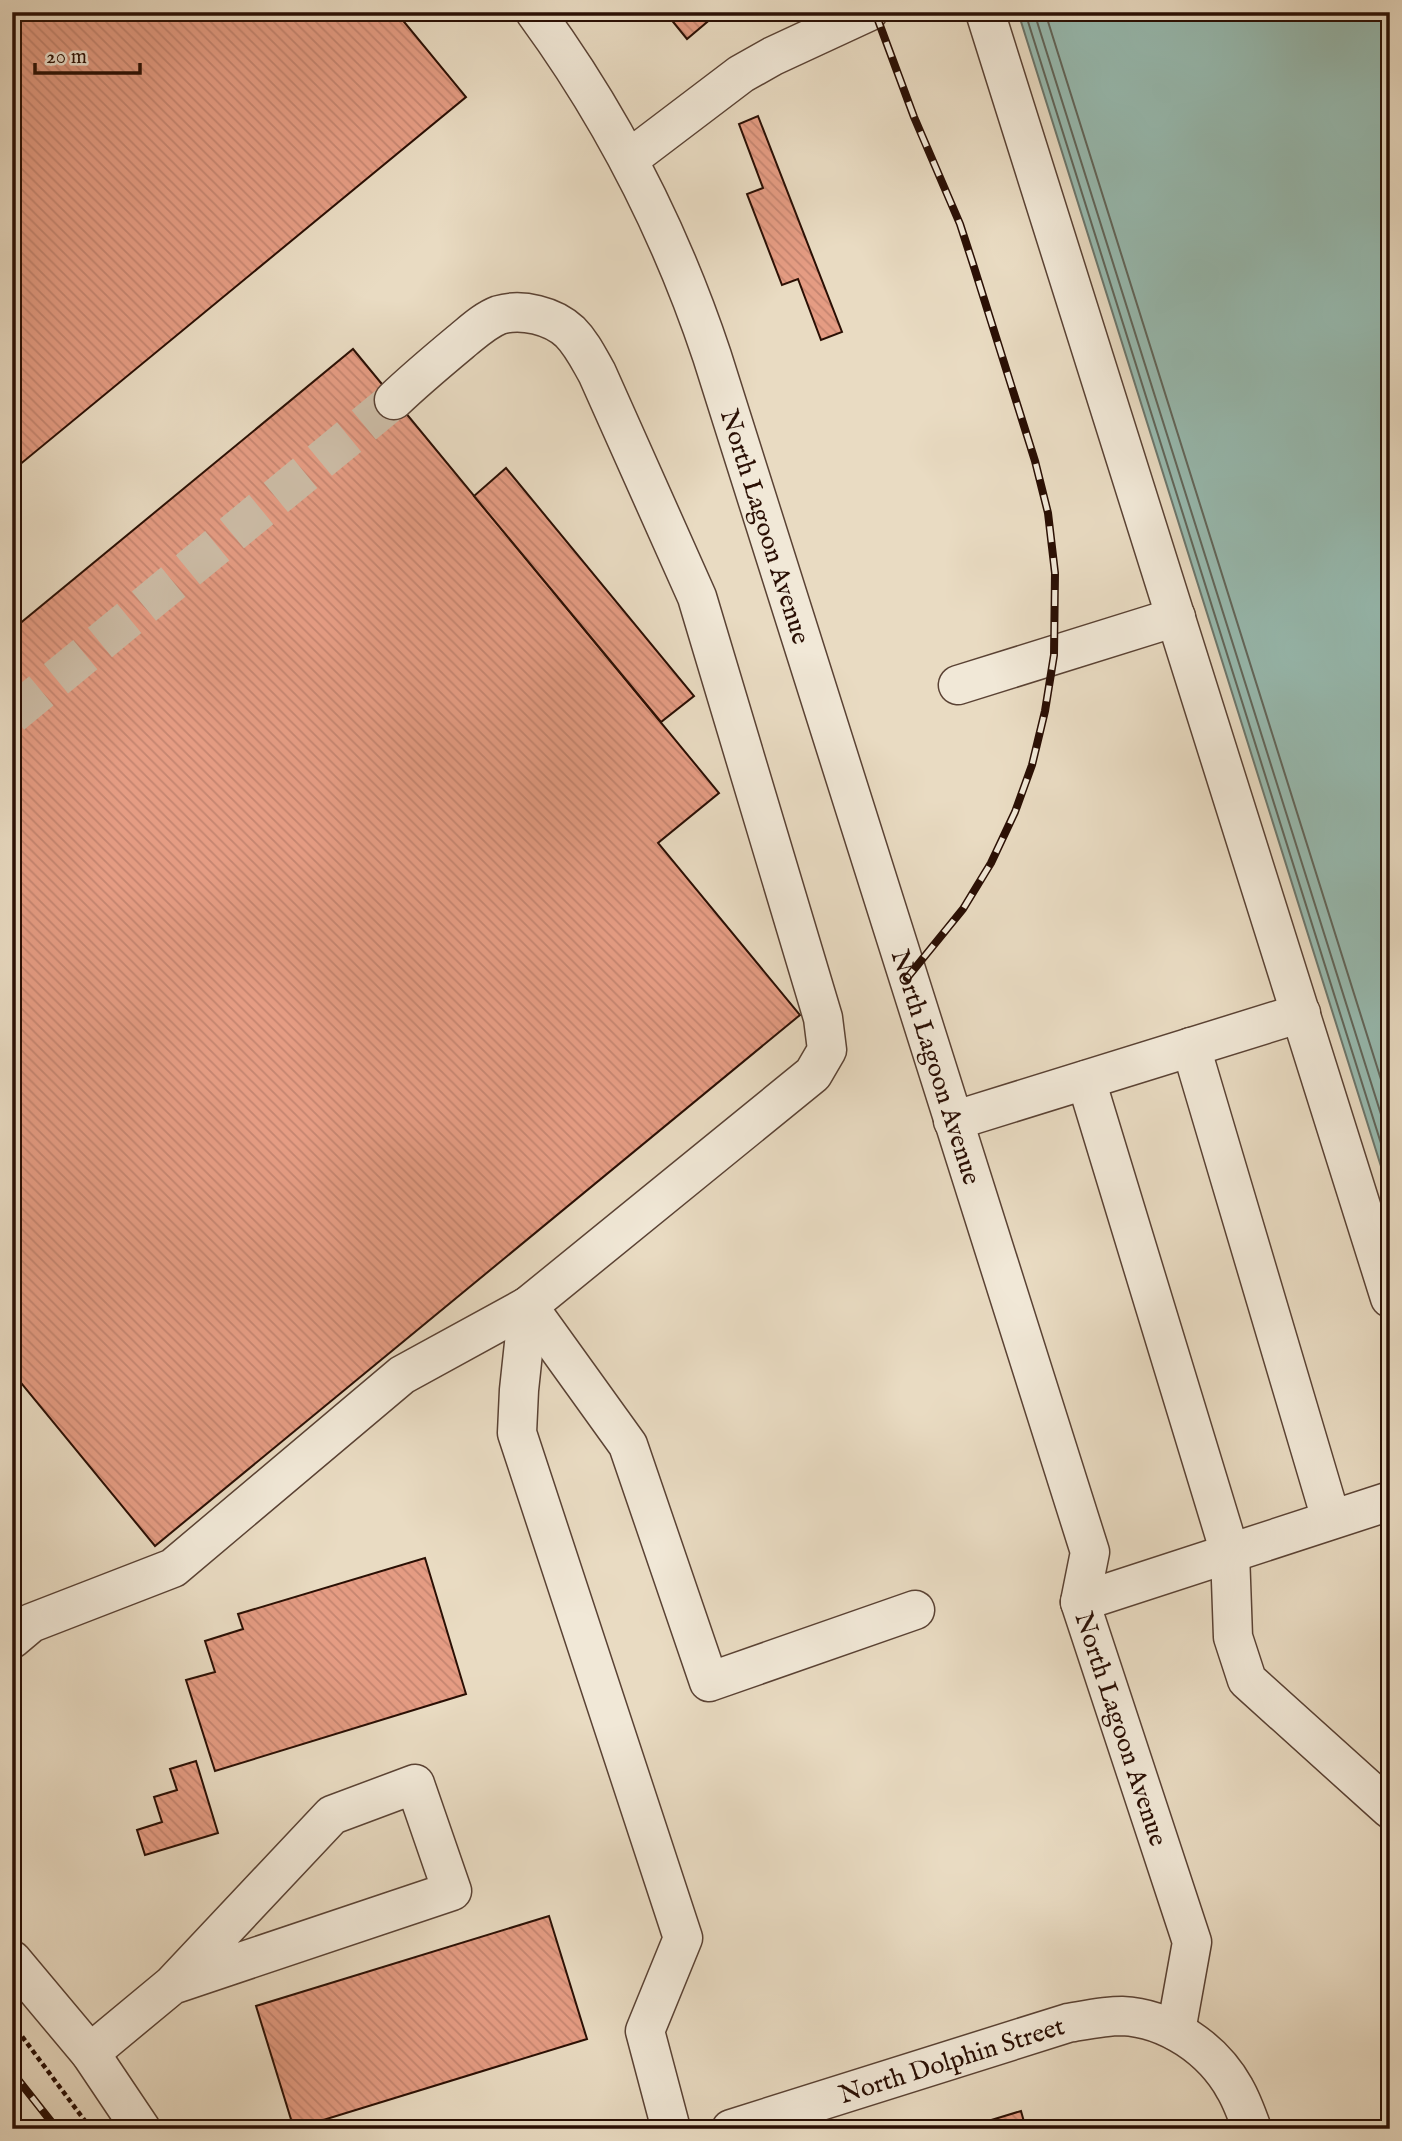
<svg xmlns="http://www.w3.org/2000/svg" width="1402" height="2141" font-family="'IM FELL English',serif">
  <defs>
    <pattern id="building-back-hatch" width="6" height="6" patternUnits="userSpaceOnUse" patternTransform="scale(1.75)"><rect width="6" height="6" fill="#e59c83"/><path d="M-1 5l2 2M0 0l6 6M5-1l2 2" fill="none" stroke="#c58570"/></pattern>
  </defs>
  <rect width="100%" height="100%" fill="#e9dbc2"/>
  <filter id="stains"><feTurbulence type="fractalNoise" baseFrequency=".00286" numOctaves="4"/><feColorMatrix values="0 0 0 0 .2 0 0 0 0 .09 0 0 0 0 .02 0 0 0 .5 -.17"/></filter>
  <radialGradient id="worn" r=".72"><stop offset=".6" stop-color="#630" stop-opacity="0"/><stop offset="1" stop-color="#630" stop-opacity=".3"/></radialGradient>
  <path fill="#97bbb1" stroke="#6b766c" stroke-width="2" d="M1018,12H1390V1195Z"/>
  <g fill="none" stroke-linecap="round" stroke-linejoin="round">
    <g stroke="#60655a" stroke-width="2">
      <path d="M1025,12L1390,1172"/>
      <path d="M1034,12L1390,1143"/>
      <path d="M1045,12L1390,1108"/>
    </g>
  </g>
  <g fill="url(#building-back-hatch)" stroke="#2a0f04" stroke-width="2">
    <path d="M12,12H396L466,97L12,471Z"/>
    <path d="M665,12H719L687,39Z"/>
    <path d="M758,116L842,332L821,340L798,279L782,285L747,194L763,188L739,124Z"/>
    <path d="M353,349L719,793L658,843L800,1015L155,1546L12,1372V630Z"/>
    <path d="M506,468L694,696L661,722L474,496Z"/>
    <path d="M425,1558L466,1694L215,1771L186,1680L215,1672L205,1641L243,1629L238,1614Z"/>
    <path d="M196,1761L218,1833L145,1855L137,1830L162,1822L154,1797L177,1790L170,1769Z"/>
    <path d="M549,1916L587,2039L294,2129L256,2006Z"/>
    <path d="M1021,2111L1026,2129H976L975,2125Z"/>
  </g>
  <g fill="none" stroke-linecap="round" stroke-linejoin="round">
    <path stroke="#ccbca6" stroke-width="38" stroke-dasharray="38 19" stroke-linecap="butt" d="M12,715L394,400"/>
    <g stroke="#5a4234" stroke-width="41">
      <g id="minor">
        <path id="s1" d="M535,12C612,117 671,233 712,356L1090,1552L1080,1602L1192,1942L1176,2031"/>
        <path d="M985,12L1390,1298"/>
        <path d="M629,159L741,74L773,56L868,12"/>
        <path d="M958,685L1176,617"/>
        <path d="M1191,1047L1331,1519"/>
        <path d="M1086,1080L1230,1553L1233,1637L1247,1680L1390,1809"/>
        <path d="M953,1121L1301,1013"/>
        <path d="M528,1306L519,1390L517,1433L683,1938L645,2031L671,2129"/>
        <path d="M528,1306L628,1445L709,1682L915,1610"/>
        <path d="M1080,1602L1390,1501"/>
        <path d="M12,1639L31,1623L173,1568L402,1375L528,1306L813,1074L827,1050L823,1018L697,597L597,373C589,359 582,344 570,332C553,316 522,308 499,315C486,320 475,330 464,339C440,359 417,378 394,400"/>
        <path d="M12,1960L90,2053L141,2129"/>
        <path d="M90,2053L172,1985L332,1815L415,1784L452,1891L172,1985"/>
        <path id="s2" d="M731,2129L1068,2023C1086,2020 1104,2016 1122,2016C1168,2018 1213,2049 1235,2089C1242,2101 1247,2115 1252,2129"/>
      </g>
    </g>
    <path stroke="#2a0f04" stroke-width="4.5" stroke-dasharray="5 3.5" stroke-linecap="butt" d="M12,2023L91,2129"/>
    <use href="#minor" stroke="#f1e8d7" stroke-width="38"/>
    <g stroke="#2a0f04" stroke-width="8">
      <g id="rail">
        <path d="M875,12L914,117L960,224L973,264L1035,461L1048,513L1055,573L1054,655L1045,711L1032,765L1015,812L991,863L963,909L907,978"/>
        <path d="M12,2072L57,2129"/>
      </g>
    </g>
    <use href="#rail" stroke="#f1e8d7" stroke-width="5" stroke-dasharray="16" stroke-linecap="butt"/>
  </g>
  <g text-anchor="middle" stroke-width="7" stroke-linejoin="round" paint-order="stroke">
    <g font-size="26" fill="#2a0f04" stroke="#f1e8d7">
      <text dy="9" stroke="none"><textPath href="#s1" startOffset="567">North Lagoon Avenue</textPath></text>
      <text dy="9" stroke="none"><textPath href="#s1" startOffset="1134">North Lagoon Avenue</textPath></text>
      <text dy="9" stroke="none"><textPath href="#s1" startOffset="1827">North Lagoon Avenue</textPath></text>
      <text dy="9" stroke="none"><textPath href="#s2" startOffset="231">North Dolphin Street</textPath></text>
    </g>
  </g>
  <rect width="1402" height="2141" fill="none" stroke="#e9dbc2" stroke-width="42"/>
  <rect x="14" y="14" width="1374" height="2113" fill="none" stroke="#2a0f04" stroke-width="3.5"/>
  <rect x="21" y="21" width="1360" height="2099" fill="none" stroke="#2a0f04" stroke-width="2"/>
  <path d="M35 63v10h105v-10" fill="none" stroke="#2a0f04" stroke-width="3.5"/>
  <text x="46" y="63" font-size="21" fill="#2a0f04" stroke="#f1e8d7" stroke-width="5" paint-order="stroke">20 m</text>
  <rect width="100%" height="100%" filter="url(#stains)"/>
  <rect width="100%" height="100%" fill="url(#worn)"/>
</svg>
